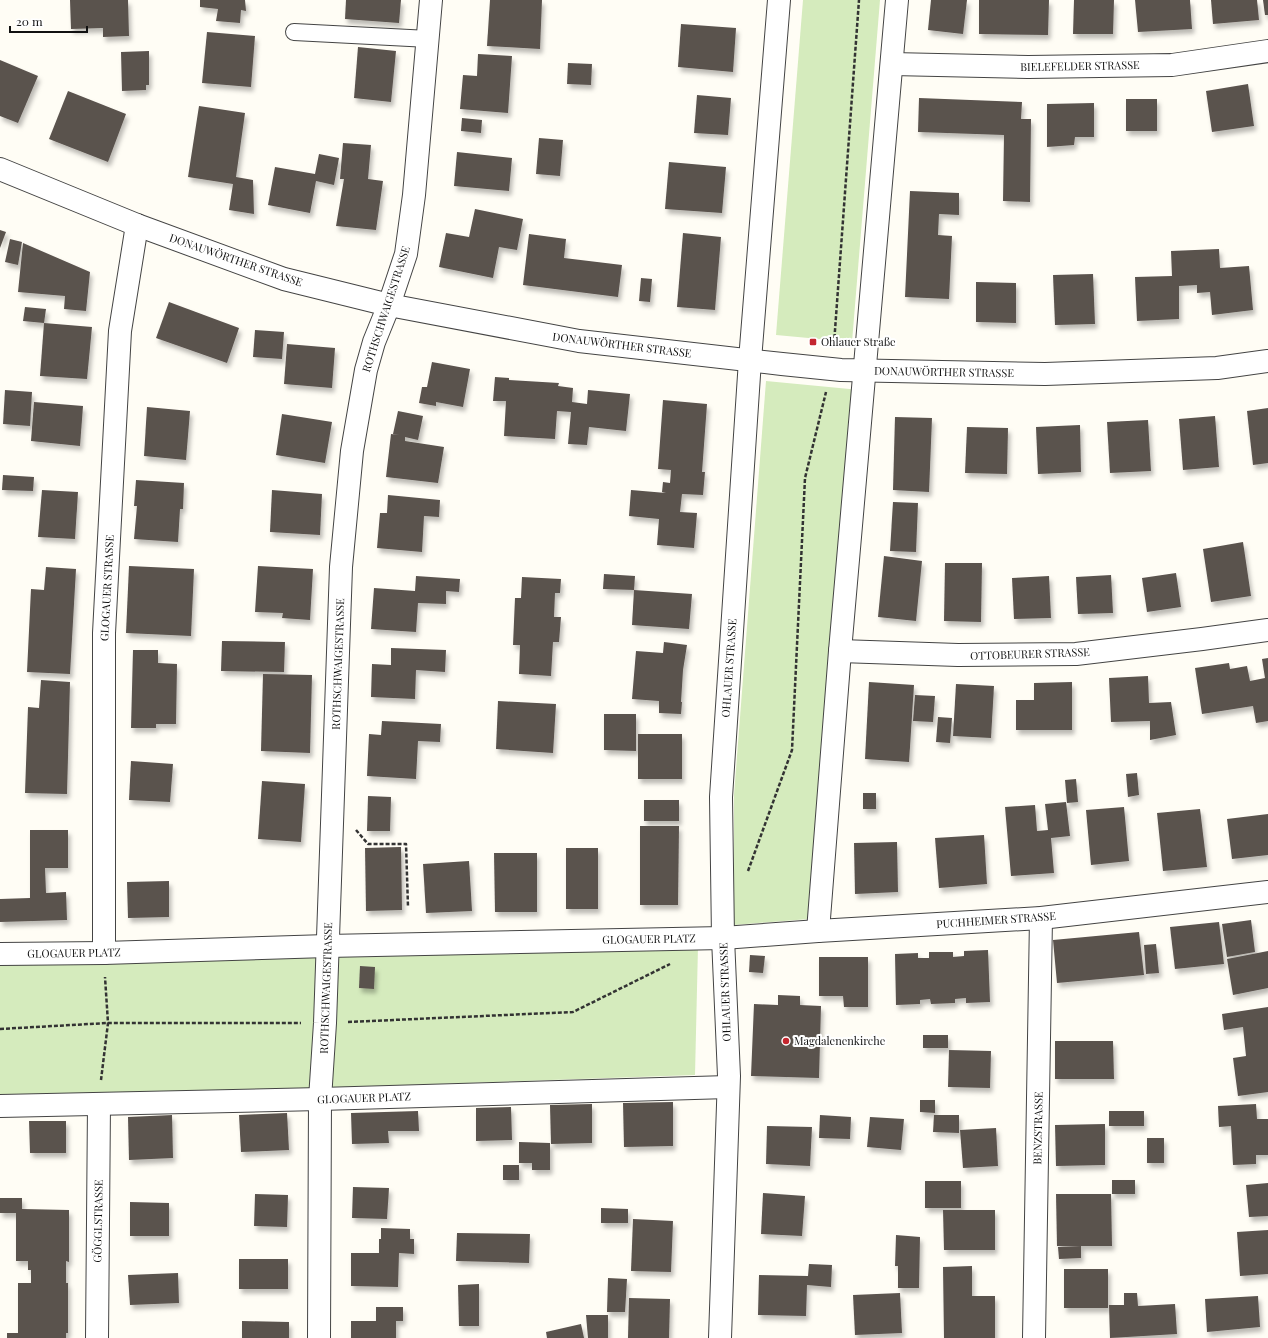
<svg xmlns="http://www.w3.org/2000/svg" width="1268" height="1338" font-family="'Playfair Display',serif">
  <defs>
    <filter id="shadow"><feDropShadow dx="2.5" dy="4.5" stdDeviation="2" flood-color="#0004"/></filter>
  </defs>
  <rect width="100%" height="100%" fill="#fffdf5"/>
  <g fill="#d5ebbd">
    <path d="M803,0H880L852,342L776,335Z"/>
    <path d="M766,381L860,390L809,919L734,925V795Z"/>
    <path d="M698,946L695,1075L98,1096L0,1098V958Z"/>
  </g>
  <g fill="#5a524d" filter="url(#shadow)">
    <path d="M70,0H128L129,36L103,37V28L71,29Z"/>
    <path d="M200,0H245L246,11L241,10L240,23L216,21L218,9L200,7Z"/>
    <path d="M346,0H401L399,23L345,19Z"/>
    <path d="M490,0H542L540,49L487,46Z"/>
    <path d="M931,0H967L963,34L928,30Z"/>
    <path d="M979,0H1049L1048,35L979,34Z"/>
    <path d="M1074,0H1114L1113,34H1073Z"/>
    <path d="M1135,0H1190L1192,29L1138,32Z"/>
    <path d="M1211,0H1257L1259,20L1213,24Z"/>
    <path d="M1263,0H1268V15H1265Z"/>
    <path d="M681,24L736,28L733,72L678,67Z"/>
    <path d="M207,32L255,36L251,87L202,83Z"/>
    <path d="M358,47L396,51L391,102L354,98Z"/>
    <path d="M149,51V85H146V90L122,91L121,52Z"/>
    <path d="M478,54L512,56L508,113L460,109L463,75L477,76Z"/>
    <path d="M0,60L38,76L18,123L0,116Z"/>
    <path d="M568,63L592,64L591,85L567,84Z"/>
    <path d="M1248,84L1254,126L1212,132L1206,91Z"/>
    <path d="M68,91L126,114L108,162L49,139Z"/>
    <path d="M697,95L731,98L728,135L694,133Z"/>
    <path d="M919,98L1022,102L1021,119H1031L1030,202L1003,201L1004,135L918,132Z"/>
    <rect x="1126" y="99" width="31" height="32"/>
    <path d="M1094,103V137H1075L1074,145L1047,147V104Z"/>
    <path d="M199,106L245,113L236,177L253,180L254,214L229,210L233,184L188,177Z"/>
    <path d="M462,118L482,120L481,133L461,131Z"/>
    <path d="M539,138L563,140L560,176L536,174Z"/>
    <path d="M343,143L371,145L368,179L383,181L376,230L336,226L344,179H340Z"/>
    <path d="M457,152L512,158L509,191L454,186Z"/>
    <path d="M319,154L339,158L334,185L316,181L310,213L268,205L275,167L315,174Z"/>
    <path d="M669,162L726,167L722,213L665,209Z"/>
    <path d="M910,191L959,193V215L939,214L938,235L952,236L949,299L905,297Z"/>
    <path d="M475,209L523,219L517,250L499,247L493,278L439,267L446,233L469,237Z"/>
    <path d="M0,230L6,232L0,248Z"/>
    <path d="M683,233L721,237L715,310L677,307Z"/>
    <path d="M529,234L566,239L564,258L622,265L618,297L523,285Z"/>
    <path d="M10,239L22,242L18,265L5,262Z"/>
    <path d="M23,243L90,272L86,311L64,309L65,296L18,292Z"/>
    <path d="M1219,249L1220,268L1249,266L1253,310L1212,315L1210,292L1197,293V285L1179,286V319L1137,321L1135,277L1172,276L1171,251Z"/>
    <path d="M1093,274L1095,324L1055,325L1053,275Z"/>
    <path d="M641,278L652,279L650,302L639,301Z"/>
    <path d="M976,282L1016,283V323L976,322Z"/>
    <path d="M169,302L239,328L227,363L156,338Z"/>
    <path d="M25,307L46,309L44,323L23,321Z"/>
    <path d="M44,323L92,327L87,379L40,376Z"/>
    <path d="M255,330L284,332L282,359L253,357Z"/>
    <path d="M287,344L335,348L332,388L284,384Z"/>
    <path d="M432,362L470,369L463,407L436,402V406L419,403L422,387H427Z"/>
    <path d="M495,377L509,378V380L559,383L558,386L573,388L572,402L587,404L588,390L630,394L626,431L589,427L587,445L568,444L571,412L557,411L555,439L504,436L506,401H493Z"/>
    <path d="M5,390L32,392L30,426L3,424Z"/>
    <path d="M663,400L707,404L702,472H705L703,495L682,494L680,512L697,513L694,548L657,545L659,519L629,516L631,490L666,493L662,492L663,482L670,483L671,470L658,469Z"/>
    <path d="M34,402L83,406L80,446L31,441Z"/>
    <path d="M147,407L190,411L186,460L144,456Z"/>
    <path d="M1268,408V463L1253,465L1247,411Z"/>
    <path d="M398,411L423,416L418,440L405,437V441L444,447L438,483L386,477L391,434L400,435L393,434Z"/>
    <path d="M282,414L332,422L325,463L276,455Z"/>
    <path d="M1215,416L1219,467L1183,470L1179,419Z"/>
    <path d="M895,417L932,418L929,492L893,490Z"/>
    <path d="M1148,420L1151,471L1110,473L1107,422Z"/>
    <path d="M1080,425L1081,472L1038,474L1036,427Z"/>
    <path d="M967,427L1008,428L1007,474L965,473Z"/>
    <path d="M3,475L34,477L33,491L2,490Z"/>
    <path d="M136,480L184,483L183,509H180L178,542L134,539L137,506H134Z"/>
    <path d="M42,490L78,492L75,539L38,537Z"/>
    <path d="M272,490L322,494L320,535L270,532Z"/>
    <path d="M388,495L440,500L439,517L424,516L422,552L377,548L380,513H387Z"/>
    <path d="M893,502L918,503L916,552L890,551Z"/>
    <path d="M1243,542L1251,596L1211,602L1203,549Z"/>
    <path d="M884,556L922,561L916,621L878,617Z"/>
    <path d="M945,563H982L981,622L944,621Z"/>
    <path d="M129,566L194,569L191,636L126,633Z"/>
    <path d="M258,566L313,569L310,620L282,618L283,613L255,612Z"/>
    <path d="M46,567L76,569L70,674L27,672L31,589L44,590Z"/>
    <path d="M1176,573L1181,607L1147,612L1142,578Z"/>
    <path d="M604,574L635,576L634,590L603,589Z"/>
    <path d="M1111,575L1113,613L1078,614L1076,577Z"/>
    <path d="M416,576L460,579L459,592L446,591V604L418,603L416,632L371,629L374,588L415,591Z"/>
    <path d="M1049,576L1051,618L1014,619L1012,578Z"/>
    <path d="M522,577L561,579L560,593H555L554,617H561L559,642H553L551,676L519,674L520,645H513L515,598H521Z"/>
    <path d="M634,590L692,594L689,629L632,625Z"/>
    <path d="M222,641L285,642L284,672L221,671Z"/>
    <path d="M664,642L687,645L683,670L681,702H682L681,714L659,713V701L632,699L636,651L663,653Z"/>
    <path d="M391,648L446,650L445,672L416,670L415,699L371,697L372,664L391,665Z"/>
    <path d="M133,650H158V663L177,664L176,724H156V728H131Z"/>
    <path d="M1268,658V721L1256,723L1253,706L1202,714L1195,668L1229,663L1230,669L1247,666L1250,681L1265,678L1262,659Z"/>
    <path d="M263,674L312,675L310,753L261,751Z"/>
    <path d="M1148,676L1149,703L1171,702L1176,735L1150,740V721L1111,722L1109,678Z"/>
    <path d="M41,680L70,682L67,794L25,793L28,707L39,708Z"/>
    <path d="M869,682L914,685L909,762L865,759Z"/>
    <path d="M1072,682V730H1016V700H1034V683Z"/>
    <path d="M956,684L994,686L991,738L953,736Z"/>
    <path d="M915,695L935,696L933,722L913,721Z"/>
    <path d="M498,701L556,704L553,753L496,749Z"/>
    <path d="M604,714H636V751L604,750Z"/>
    <path d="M938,717L952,718L950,743L936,742Z"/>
    <path d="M382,721L441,724L440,742L418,741L416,779L367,776L369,734L381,735Z"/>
    <rect x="638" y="734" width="44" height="45"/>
    <path d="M131,761L173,764L170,802L129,800Z"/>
    <path d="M1137,773L1139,795L1128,797L1126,774Z"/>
    <path d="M1076,779L1078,802L1067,803L1065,780Z"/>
    <path d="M262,781L305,784L301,842L258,839Z"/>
    <rect x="863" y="793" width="13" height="16"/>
    <path d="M368,796L391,797L390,831H367Z"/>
    <rect x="644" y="800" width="35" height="21"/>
    <path d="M1066,802L1070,836L1051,838L1054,873L1011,876L1005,807L1035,805L1037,831L1048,830L1045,804Z"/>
    <path d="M1124,807L1129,861L1091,865L1086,810Z"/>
    <path d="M1200,809L1207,867L1163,871L1157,813Z"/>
    <path d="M1268,814V855L1232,859L1227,819Z"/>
    <path d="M640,826H679L678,905H640Z"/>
    <path d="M30,830H68V868H45L46,893L66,892L67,920L0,922V899L30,898Z"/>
    <path d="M984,835L987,884L939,888L935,838Z"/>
    <path d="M897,842L898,892L855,894L854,843Z"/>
    <path d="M401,847L402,910L366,911L365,848Z"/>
    <rect x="566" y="848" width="32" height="61"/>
    <path d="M494,853H537V912H495Z"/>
    <path d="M469,861L472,911L426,913L423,864Z"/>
    <path d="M169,881V917L128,918L127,882Z"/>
    <path d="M1251,920L1255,952L1227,957L1222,924Z"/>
    <path d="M1219,922L1224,964L1175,969L1170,927Z"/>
    <path d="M1139,932L1144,975L1057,983L1053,940Z"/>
    <path d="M1156,944L1159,973L1146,974L1144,945Z"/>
    <path d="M988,950L990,1002L966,1003V998L955,999V1003L931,1004L930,999L920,1000V1004L896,1005L895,954L918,953V958H929V952H953V957L964,956V951Z"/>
    <path d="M1268,951V988L1233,995L1227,959Z"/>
    <path d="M750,955L765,956L763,973L749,972Z"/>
    <path d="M819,957H868V1007H844L843,996H819Z"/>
    <path d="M360,966L375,967L374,989L359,988Z"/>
    <path d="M778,995L800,996V1005L821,1006L819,1078L751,1076L754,1004L778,1005Z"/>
    <path d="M1268,1007V1092L1238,1096L1233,1058L1246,1056L1243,1027L1224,1030L1222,1014Z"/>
    <rect x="923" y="1035" width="25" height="13"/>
    <path d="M1055,1041H1113L1114,1079H1055Z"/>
    <path d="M949,1050L991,1051L990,1088L948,1087Z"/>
    <path d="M920,1100H935V1113L920,1112Z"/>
    <path d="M673,1102V1146L624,1147L623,1103Z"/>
    <path d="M592,1104V1143L551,1144L550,1105Z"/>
    <path d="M1256,1104L1257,1119H1268V1155H1256V1164L1233,1165L1231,1126L1219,1127L1218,1106Z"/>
    <path d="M511,1107L512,1140L476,1141V1108Z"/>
    <path d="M418,1111L419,1131H388L389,1143L352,1144L351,1113Z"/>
    <rect x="1109" y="1111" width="35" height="15"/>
    <path d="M287,1113L289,1150L241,1152L239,1115Z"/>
    <path d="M172,1115L173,1158L129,1160L128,1117Z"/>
    <path d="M820,1115L851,1117L850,1139L819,1138Z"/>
    <path d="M934,1115H959V1133L933,1132Z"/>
    <path d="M870,1117L904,1119L901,1150L867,1147Z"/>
    <path d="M29,1121H66V1153H30Z"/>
    <path d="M1105,1124V1165L1056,1166L1055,1125Z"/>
    <path d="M767,1126L812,1127L810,1166L766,1164Z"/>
    <path d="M996,1128L998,1166L963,1168L960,1130Z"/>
    <rect x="1147" y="1138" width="17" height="25"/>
    <path d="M519,1142L550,1143V1170H532V1163H519Z"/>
    <rect x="503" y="1165" width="16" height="15"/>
    <rect x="1112" y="1180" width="23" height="14"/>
    <rect x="925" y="1181" width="36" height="27"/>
    <path d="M1268,1183V1216L1249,1217L1246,1185Z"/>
    <path d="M353,1187L389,1188L387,1219L352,1218Z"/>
    <path d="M763,1193L805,1196L802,1236L761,1234Z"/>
    <path d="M255,1194L288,1195L287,1227L254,1226Z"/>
    <path d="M1056,1194H1111L1112,1246H1057Z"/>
    <path d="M0,1198H22V1209L69,1210V1262L66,1261V1283H68V1333H66V1338H7V1333H18V1283H31V1270H28V1261H16V1213H0Z"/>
    <path d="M130,1202L169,1203V1236H130Z"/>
    <path d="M601,1208L628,1209V1223H601Z"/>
    <path d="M943,1210H995V1250H944Z"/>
    <path d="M633,1219L673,1221L671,1272L631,1271Z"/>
    <path d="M381,1228L410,1229V1239H414V1254L399,1253L398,1287L351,1286V1253H379V1239H381Z"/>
    <path d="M1268,1230V1274L1240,1276L1237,1232Z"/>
    <path d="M457,1233L530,1234L529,1263L456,1261Z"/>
    <path d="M896,1235L920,1237L919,1288H898V1266H895Z"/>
    <path d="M1081,1246V1258L1059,1259L1058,1247Z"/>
    <rect x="239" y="1259" width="49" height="30"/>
    <path d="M809,1264L832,1265L831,1287L807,1285L806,1316L758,1315L759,1275L808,1276Z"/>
    <path d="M972,1266V1296H995V1338H944L943,1267Z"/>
    <rect x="1064" y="1269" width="44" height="39"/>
    <path d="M178,1273L179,1303L130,1305L128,1275Z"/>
    <path d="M608,1278L627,1279L625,1312H607Z"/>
    <path d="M479,1284V1326H459L458,1285Z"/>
    <path d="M900,1293L902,1333L855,1335L853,1295Z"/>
    <path d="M1124,1293H1137L1138,1306L1175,1304L1177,1334L1110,1338L1109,1305H1124Z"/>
    <path d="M1258,1296L1260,1327L1207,1332L1205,1299Z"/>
    <path d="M629,1298L670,1299L669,1338H628Z"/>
    <path d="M376,1307H403V1321H396V1338H351V1321H376Z"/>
    <path d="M586,1315H608V1338H588Z"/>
    <path d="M242,1321L289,1322V1338H242Z"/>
    <path d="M581,1324L584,1338H547L546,1332Z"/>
  </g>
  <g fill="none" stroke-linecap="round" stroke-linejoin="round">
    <g stroke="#444" stroke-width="18">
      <path id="service" d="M294,32L429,39"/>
    </g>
    <g stroke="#444" stroke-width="24">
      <g id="minor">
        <path d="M892,64L1028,67L1172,65L1268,51"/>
        <path d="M840,651L958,655L1076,654L1202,639L1268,630"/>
        <path d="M818,931L840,651L897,0"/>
        <path d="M104,953V633L120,331L137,225"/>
        <path d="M0,954L104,953L327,946L723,938L818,931L1041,918L1268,892"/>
        <path d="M0,1106L320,1099L728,1087"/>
        <path d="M97,1338L99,1104"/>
        <path d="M319,1338L320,1099L325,1023L341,567L352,451L366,370L374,342L389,305L406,254L414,195L431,0"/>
        <path d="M720,1338L729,1076L723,938L721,797L750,360L779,0"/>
        <path d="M1034,1338L1041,918"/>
      </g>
    </g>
    <g stroke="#444" stroke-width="24">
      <path id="tertiary" d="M0,169L137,225L284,279L389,305L579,341L782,364L841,370L1045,374L1217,368L1268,361"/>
    </g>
    <g stroke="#333" stroke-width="2.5" stroke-dasharray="4 2" stroke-linecap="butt">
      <path d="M834,344L859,0"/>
      <path d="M356,830L368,844H406L408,907"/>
      <path d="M748,871L792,750L805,478L826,392"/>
      <path d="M348,1022L573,1012L670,964"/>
      <path d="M0,1029L108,1023H301"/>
      <path d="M101,1080L108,1023L105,977"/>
    </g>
    <use href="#service" stroke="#fff" stroke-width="16"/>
    <use href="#minor" stroke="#fff" stroke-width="22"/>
    <use href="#tertiary" stroke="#fff" stroke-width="22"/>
  </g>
  <g fill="#c4262e" stroke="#fff" stroke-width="1.5">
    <rect x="809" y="338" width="8" height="8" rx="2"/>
    <circle cx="786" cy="1041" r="4"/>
  </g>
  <g text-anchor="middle" stroke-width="4" stroke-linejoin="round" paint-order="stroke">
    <g font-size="11" fill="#111" stroke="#fff">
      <text transform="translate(1080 66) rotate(-1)" y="4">BIELEFELDER STRASSE</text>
      <text transform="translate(236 260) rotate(19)" y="4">DONAUWÖRTHER STRASSE</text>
      <text transform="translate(386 309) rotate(-72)" y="4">ROTHSCHWAIGESTRASSE</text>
      <text transform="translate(622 345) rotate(7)" y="4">DONAUWÖRTHER STRASSE</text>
      <text transform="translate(944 372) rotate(1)" y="4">DONAUWÖRTHER STRASSE</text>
      <text transform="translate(107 588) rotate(-87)" y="4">GLOGAUER STRASSE</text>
      <text transform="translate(1030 654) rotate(-2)" y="4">OTTOBEURER STRASSE</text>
      <text transform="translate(338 664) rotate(-88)" y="4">ROTHSCHWAIGESTRASSE</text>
      <text transform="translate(729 668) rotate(-86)" y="4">OHLAUER STRASSE</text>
      <text transform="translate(996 920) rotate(-4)" y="4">PUCHHEIMER STRASSE</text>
      <text transform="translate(649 939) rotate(-1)" y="4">GLOGAUER PLATZ</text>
      <text transform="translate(74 953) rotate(-1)" y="4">GLOGAUER PLATZ</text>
      <text transform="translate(326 988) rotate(-88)" y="4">ROTHSCHWAIGESTRASSE</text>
      <text transform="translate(725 992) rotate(-92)" y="4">OHLAUER STRASSE</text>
      <text transform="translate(364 1098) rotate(-2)" y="4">GLOGAUER PLATZ</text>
      <text transform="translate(1038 1128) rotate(-89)" y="4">BENZSTRASSE</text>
      <text transform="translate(98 1221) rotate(-89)" y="4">GÖGGLSTRASSE</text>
    </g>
    <g font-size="11" fill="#111" stroke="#fff" text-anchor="start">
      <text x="821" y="346">Ohlauer Straße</text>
      <text x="794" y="1045">Magdalenenkirche</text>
    </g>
  </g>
  <path d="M10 26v6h77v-6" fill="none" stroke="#111111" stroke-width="2"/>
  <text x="16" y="26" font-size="12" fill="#111111" stroke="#ffffff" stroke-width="3" paint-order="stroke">20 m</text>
</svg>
